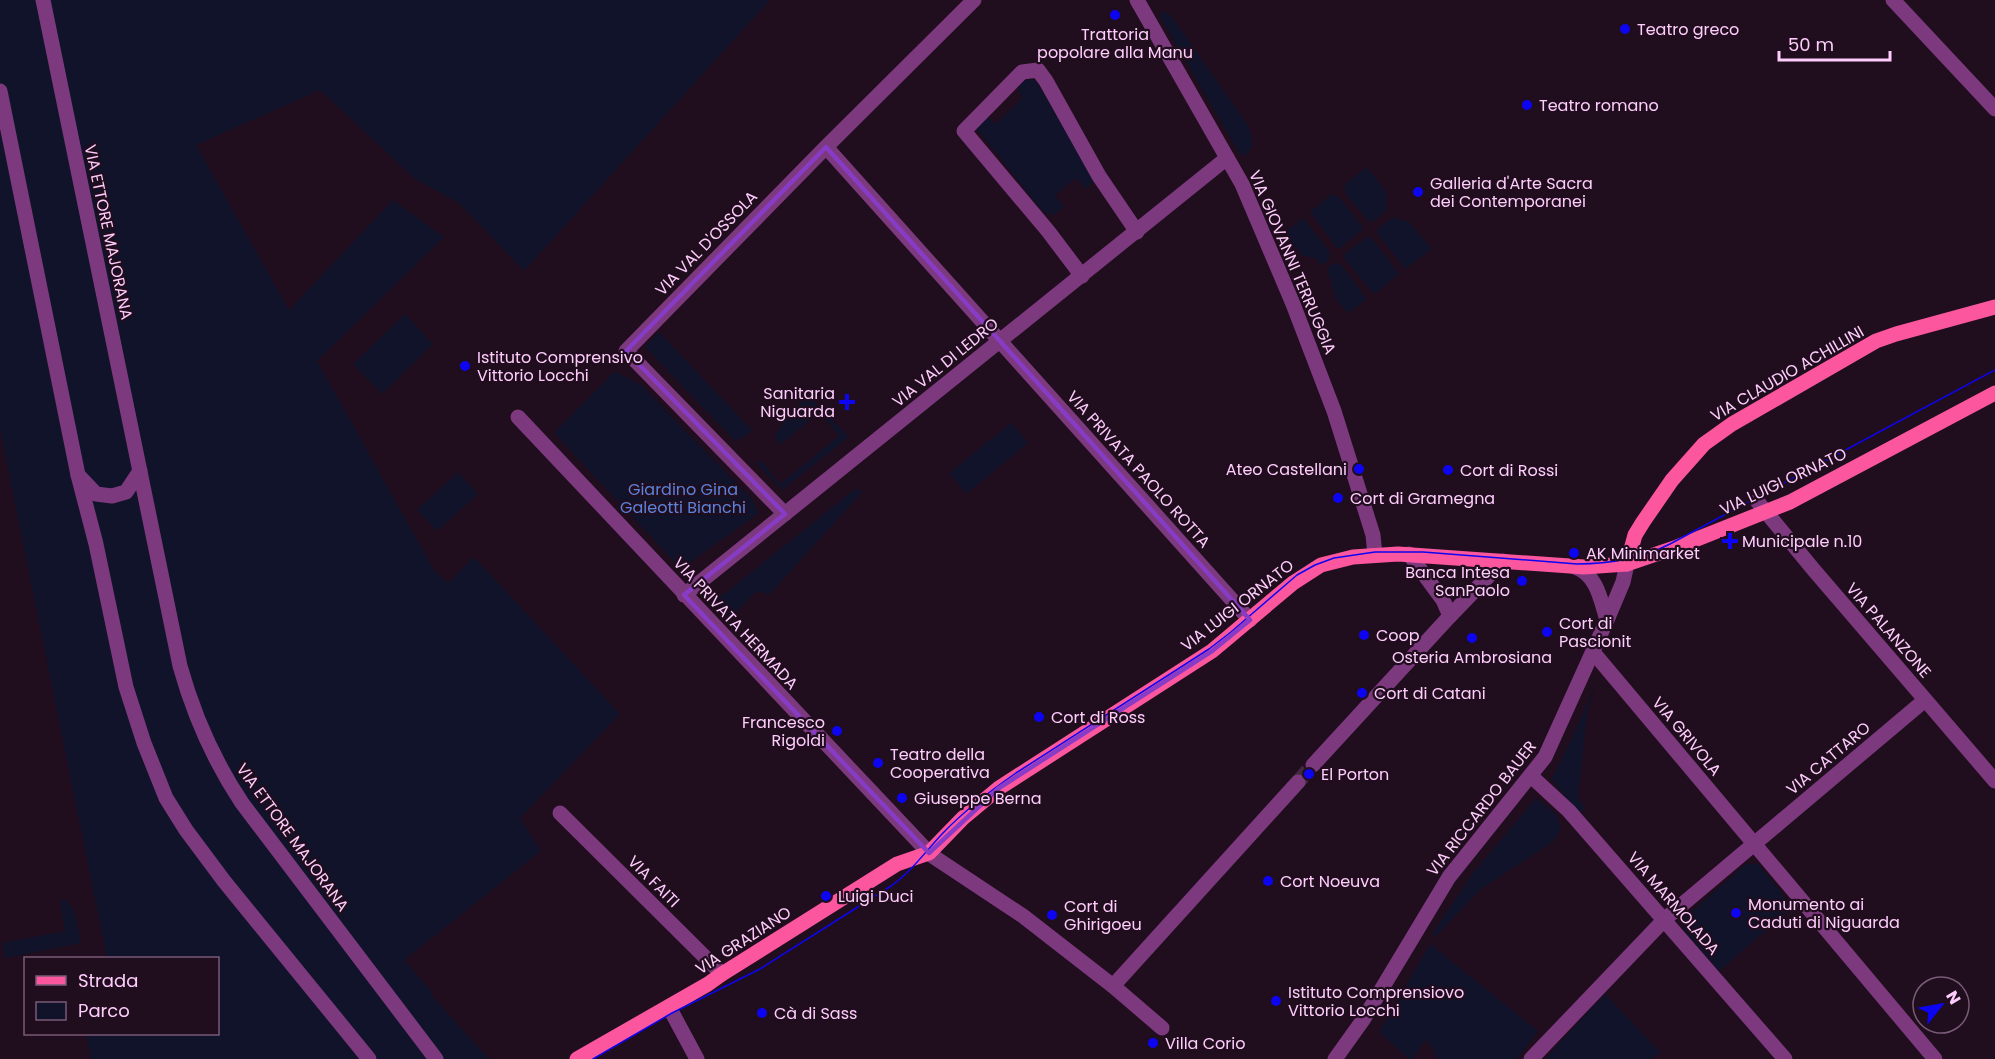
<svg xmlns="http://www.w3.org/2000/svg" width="1995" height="1059" font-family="Poppins,sans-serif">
  <rect width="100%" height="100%" fill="#200d1e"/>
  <g fill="#101329">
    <path d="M0,0H770L524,271L460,204L414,178L320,90L196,145L289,310L393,200L444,237L317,361L434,570L448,583L474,557L620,714L520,818L541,851L404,960L432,992L431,995L489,1059H91L86,1034H218V958H107L0,429Z"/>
    <path d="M1161,12H1167L1172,17L1247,124C1253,135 1255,149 1244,156L1240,154L1160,17Z"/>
    <path d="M1030,79L1035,80L1038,84L1094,178L1092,183L1086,189L1076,178L1055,195L1064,207L1054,215L1046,213L1041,209L976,128L987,116L995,124L1022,99L1018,87L1024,81Z"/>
    <path d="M1367,167L1387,193L1386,202L1388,209L1372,222H1369L1346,194L1345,184Z"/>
    <path d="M1332,194L1339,197L1362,226V230L1340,248H1337L1310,212Z"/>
    <path d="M1393,217L1404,221H1408L1432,249L1405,269L1377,233L1378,229Z"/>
    <path d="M1303,218L1330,252L1329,260L1322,265L1315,258L1303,256L1286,235L1287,231Z"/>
    <path d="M1367,237H1371L1399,274L1376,293L1372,292L1344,258V254Z"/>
    <path d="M1340,263L1367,299L1348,313L1336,299L1327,268L1332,264Z"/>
    <path d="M405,314L433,344L382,394L353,364Z"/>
    <path d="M659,332L752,430L744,438L742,437L736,442L645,347Z"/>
    <path d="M615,371L641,385L752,499L759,513L681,569L554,433Z"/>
    <path d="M808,395L849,437L782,490L757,464L761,460L780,484L839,436L820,412L780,445L774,437L790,413Z"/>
    <path d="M1011,423L1028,443L966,494L949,473Z"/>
    <path d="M458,472L478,494L437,531L417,510Z"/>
    <path d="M855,489L863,491L770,594L757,591L730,618L714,602Z"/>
    <path d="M1598,681L1587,713L1578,799L1586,808L1580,813L1551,779L1562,759Z"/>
    <path d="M1536,798L1556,814L1561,829L1553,842L1482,888L1436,936L1432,934L1473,873Z"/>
    <path d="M1746,864H1758L1793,907L1719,971L1683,929L1684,918Z"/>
    <path d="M65,899C77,910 78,927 81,943L5,958L2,943L65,931L60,900Z"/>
    <path d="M1430,944L1538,1031L1517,1059H1437L1432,1047L1425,1040L1413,1059H1409L1379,1032Z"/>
    <path d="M1605,994L1661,1053L1650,1059H1545Z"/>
  </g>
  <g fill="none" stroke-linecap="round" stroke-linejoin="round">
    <path stroke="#412a3f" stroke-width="15" stroke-dasharray="15 8" stroke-linecap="butt" d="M1298,782L1313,765"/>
    <g stroke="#7c397e" stroke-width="15">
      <path d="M43,0L180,666C194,716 214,761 242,803L436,1059"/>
      <path d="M1137,0L1242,184L1293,304L1334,411L1373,535L1375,555"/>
      <path d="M1893,0L1995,109"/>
      <path d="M0,91L78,475L96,544L126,687L144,743L166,798L186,830L224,881L369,1059"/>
      <path d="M826,147L1250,620"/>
      <path d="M1082,276L1048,231L964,131L1022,72L1038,70L1046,81L1099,176L1137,232"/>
      <path d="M518,417L931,855L1023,916L1113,986L1162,1028"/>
      <path d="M78,475L96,494L112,496L126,492L140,471"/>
      <path d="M1757,501L1813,569L1995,781"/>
      <path d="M785,514L626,351L826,147L974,0"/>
      <path d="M1409,554L1443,600L1450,616"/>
      <path d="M1575,567C1597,574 1601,601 1607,620"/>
      <path d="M684,595L1227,158"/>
      <path d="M1593,652L1935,1059"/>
      <path d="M1313,765L1450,616L1503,561"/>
      <path d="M1531,776L1569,811L1785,1059"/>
      <path d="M560,813L722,974"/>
      <path d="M1113,986L1298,782"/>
      <path d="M669,1007L697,1059"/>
      <path d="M1335,1059L1363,1020L1449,877L1545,757L1607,620L1623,582L1627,564"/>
      <path d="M1531,1059L1665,919L1925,700"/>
    </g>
    <g stroke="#fc569f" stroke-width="15">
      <path d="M1627,564L1635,535L1643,522L1672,480L1704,444L1732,424L1876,341L1896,334L1995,307"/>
      <path d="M577,1059L708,984L722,974L897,864L929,853L963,818L999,788L1212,651L1293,583L1321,565L1353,557L1398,554L1584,567L1627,564L1677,547L1790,502L1995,393"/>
    </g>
    <path stroke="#0d05f2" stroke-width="1.5" d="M593,1059L672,1013L760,969L891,886C911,872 926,851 943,833C965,810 990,791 1016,773L1209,649L1231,632L1297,575L1315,565L1334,558L1375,552H1423L1577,564C1610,564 1640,559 1670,544L1995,370"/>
  </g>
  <path fill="none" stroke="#883cc5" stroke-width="4.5" stroke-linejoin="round" d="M826,147L1250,620L1212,651L999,788L929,853L684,595L785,514L626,351Z"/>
  <g fill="#0d05f2" stroke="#200d1e" stroke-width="2">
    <circle cx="1115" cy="15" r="6"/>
    <circle cx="1625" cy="29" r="6"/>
    <circle cx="1527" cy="105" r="6"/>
    <circle cx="1418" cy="192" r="6"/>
    <circle cx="465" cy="366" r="6"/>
    <path d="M844 393h6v6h6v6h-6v6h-6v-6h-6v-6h6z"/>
    <circle cx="1359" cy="469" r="6"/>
    <circle cx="1448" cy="470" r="6"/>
    <circle cx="1338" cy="498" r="6"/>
    <path d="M1727 532h6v6h6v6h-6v6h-6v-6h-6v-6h6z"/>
    <circle cx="1574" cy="553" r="6"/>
    <circle cx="1522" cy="581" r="6"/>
    <circle cx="1547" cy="632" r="6"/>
    <circle cx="1364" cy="635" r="6"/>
    <circle cx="1472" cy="638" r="6"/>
    <circle cx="1362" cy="693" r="6"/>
    <circle cx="1039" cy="717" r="6"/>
    <circle cx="837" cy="731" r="6"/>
    <circle cx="878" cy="763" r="6"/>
    <circle cx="1309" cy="774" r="6"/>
    <circle cx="902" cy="798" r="6"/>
    <circle cx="1268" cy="881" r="6"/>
    <circle cx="826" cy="896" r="6"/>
    <circle cx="1736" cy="913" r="6"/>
    <circle cx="1052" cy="915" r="6"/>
    <circle cx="1276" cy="1001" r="6"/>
    <circle cx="762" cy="1013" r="6"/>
    <circle cx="1153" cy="1043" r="6"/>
  </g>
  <g text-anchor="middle" stroke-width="4.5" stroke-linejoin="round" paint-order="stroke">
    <g font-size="16" fill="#fecdfc" stroke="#200d1e" text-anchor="start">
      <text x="1637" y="35">Teatro greco</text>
      <text x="1115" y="40" text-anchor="middle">Trattoria<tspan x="1115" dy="18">popolare alla Manu</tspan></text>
      <text x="1539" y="111">Teatro romano</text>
      <text x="1430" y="189">Galleria d'Arte Sacra<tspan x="1430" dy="18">dei Contemporanei</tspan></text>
      <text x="477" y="363">Istituto Comprensivo<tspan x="477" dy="18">Vittorio Locchi</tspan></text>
      <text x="835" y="399" text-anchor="end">Sanitaria<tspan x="835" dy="18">Niguarda</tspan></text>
      <text x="1347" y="475" text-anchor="end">Ateo Castellani</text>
      <text x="1460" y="476">Cort di Rossi</text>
      <text x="1350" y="504">Cort di Gramegna</text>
      <text x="1742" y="547">Municipale n.10</text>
      <text x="1586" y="559">AK Minimarket</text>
      <text x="1510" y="578" text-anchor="end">Banca Intesa<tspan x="1510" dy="18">SanPaolo</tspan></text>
      <text x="1559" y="629">Cort di<tspan x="1559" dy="18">Pascionit</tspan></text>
      <text x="1376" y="641">Coop</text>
      <text x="1472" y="663" text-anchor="middle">Osteria Ambrosiana</text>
      <text x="1374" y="699">Cort di Catani</text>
      <text x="1051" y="723">Cort di Ross</text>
      <text x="825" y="728" text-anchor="end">Francesco<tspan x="825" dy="18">Rigoldi</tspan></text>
      <text x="890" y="760">Teatro della<tspan x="890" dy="18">Cooperativa</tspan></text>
      <text x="1321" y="780">El Porton</text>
      <text x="914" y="804">Giuseppe Berna</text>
      <text x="1280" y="887">Cort Noeuva</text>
      <text x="838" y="902">Luigi Duci</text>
      <text x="1748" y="910">Monumento ai<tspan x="1748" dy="18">Caduti di Niguarda</tspan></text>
      <text x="1064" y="912">Cort di<tspan x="1064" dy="18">Ghirigoeu</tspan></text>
      <text x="1288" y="998">Istituto Comprensiovo<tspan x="1288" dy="18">Vittorio Locchi</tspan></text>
      <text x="774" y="1019">Cà di Sass</text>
      <text x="1165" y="1049">Villa Corio</text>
    </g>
    <g font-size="16" fill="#fecdfc" stroke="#200d1e">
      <text transform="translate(109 232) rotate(78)" y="6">VIA ETTORE MAJORANA</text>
      <text transform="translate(706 243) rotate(-46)" y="6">VIA VAL D'OSSOLA</text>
      <text transform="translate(1293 262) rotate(67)" y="6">VIA GIOVANNI TERRUGGIA</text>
      <text transform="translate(945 362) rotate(-39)" y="6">VIA VAL DI LEDRO</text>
      <text transform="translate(1787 373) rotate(-30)" y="6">VIA CLAUDIO ACHILLINI</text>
      <text transform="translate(1139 469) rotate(48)" y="6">VIA PRIVATA PAOLO ROTTA</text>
      <text transform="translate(1783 481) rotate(-25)" y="6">VIA LUIGI ORNATO</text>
      <text transform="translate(1237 605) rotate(-38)" y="6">VIA LUIGI ORNATO</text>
      <text transform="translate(736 623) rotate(47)" y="6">VIA PRIVATA HERMADA</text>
      <text transform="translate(1889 630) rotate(49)" y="6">VIA PALANZONE</text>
      <text transform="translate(1687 736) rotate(50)" y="6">VIA GRIVOLA</text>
      <text transform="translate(1828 758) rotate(-40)" y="6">VIA CATTARO</text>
      <text transform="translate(1481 808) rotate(-52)" y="6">VIA RICCARDO BAUER</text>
      <text transform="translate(293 837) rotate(54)" y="6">VIA ETTORE MAJORANA</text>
      <text transform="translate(654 881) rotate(45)" y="6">VIA FAITI</text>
      <text transform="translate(1674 903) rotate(49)" y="6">VIA MARMOLADA</text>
      <text transform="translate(743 940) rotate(-33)" y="6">VIA GRAZIANO</text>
    </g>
    <g font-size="16" fill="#5b83dc" stroke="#200d1e">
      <text x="683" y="495">Giardino Gina<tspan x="683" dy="18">Galeotti Bianchi</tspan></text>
    </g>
  </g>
  <rect x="24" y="957" width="195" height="78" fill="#200d1e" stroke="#795a77" stroke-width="1.5"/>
  <rect x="36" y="976" width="30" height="9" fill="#fc569f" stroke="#795a77" stroke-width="1.5"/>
  <text x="78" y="987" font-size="18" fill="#fecdfc">Strada</text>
  <rect x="36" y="1002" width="30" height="18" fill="#101329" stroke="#795a77" stroke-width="1.5"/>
  <text x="78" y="1017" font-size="18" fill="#fecdfc">Parco</text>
  <g transform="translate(1941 1005) rotate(59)"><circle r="28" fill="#200d1e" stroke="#795a77" stroke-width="1.5"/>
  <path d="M0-4.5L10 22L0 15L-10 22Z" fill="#0d05f2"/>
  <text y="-9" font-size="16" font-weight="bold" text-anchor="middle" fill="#fecdfc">N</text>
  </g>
  <path d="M1779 51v9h111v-9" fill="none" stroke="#fecdfc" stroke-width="3"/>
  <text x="1788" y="51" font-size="18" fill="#fecdfc" stroke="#200d1e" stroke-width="4.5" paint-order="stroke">50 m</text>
</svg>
